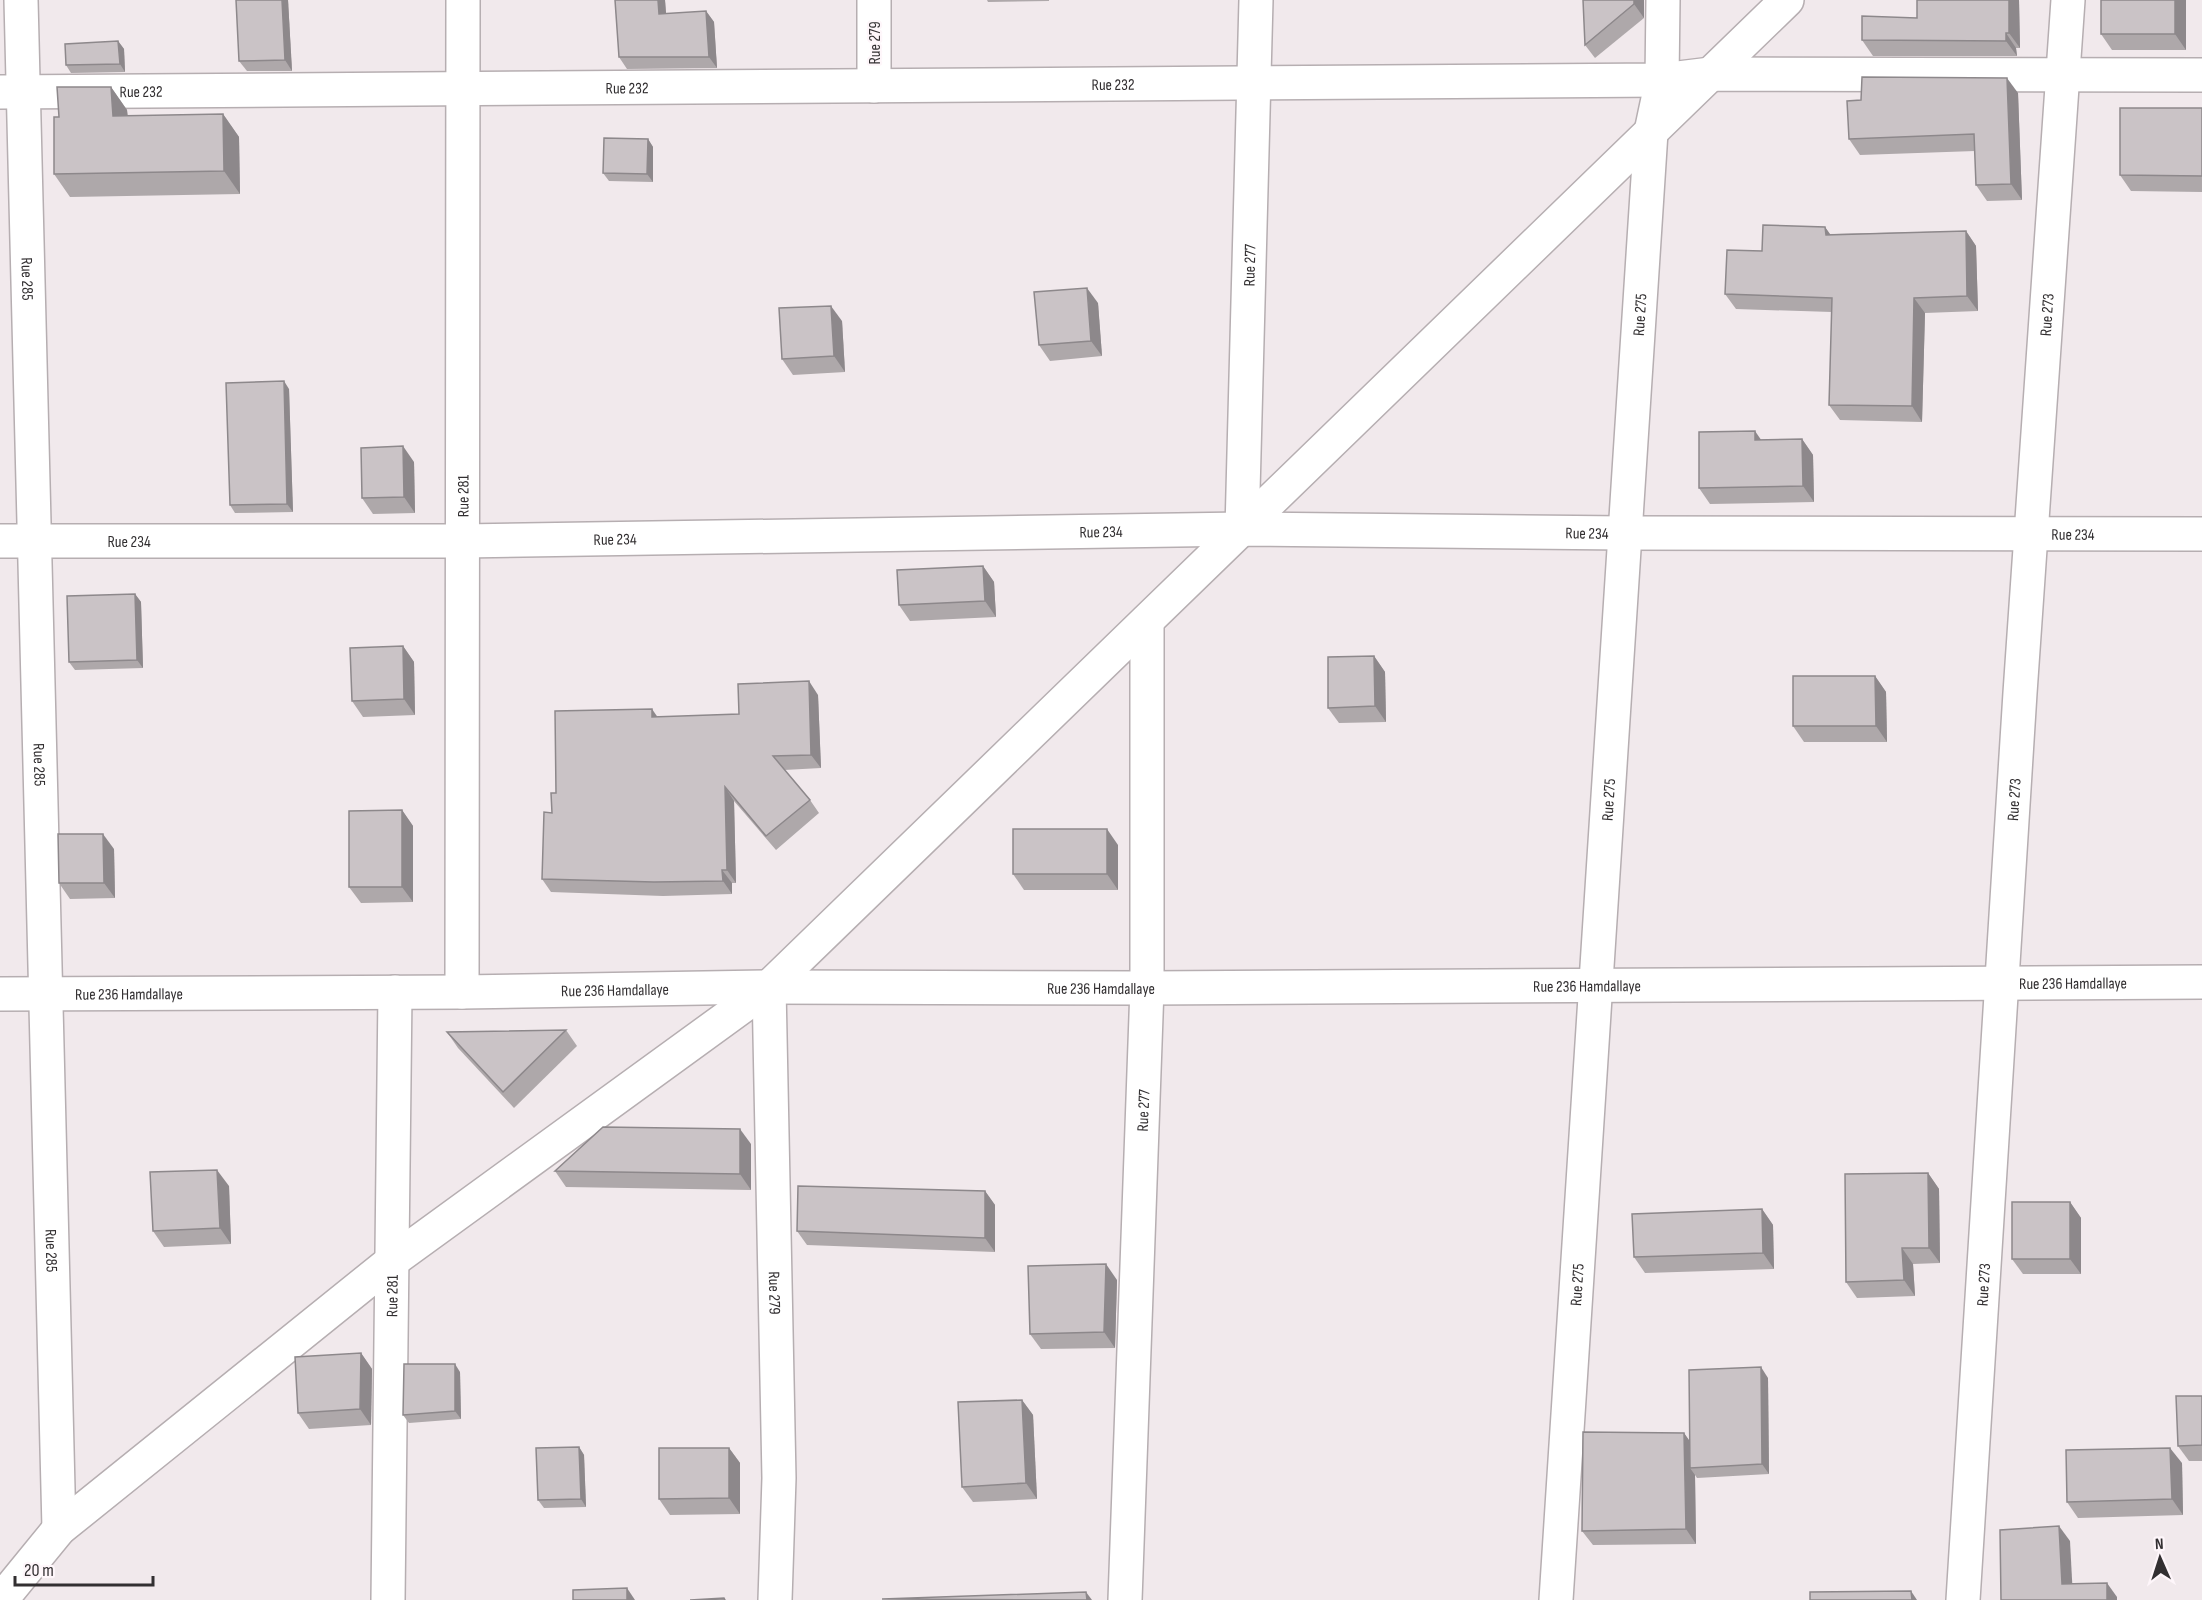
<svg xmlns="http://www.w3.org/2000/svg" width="2202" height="1600" font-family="'Sofia Sans Condensed',sans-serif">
  <rect width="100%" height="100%" fill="#f1e9ec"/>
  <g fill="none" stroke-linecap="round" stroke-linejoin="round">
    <g stroke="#b6aeb1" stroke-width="36">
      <g id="minor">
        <path id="s1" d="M21,0L59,1529"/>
        <path d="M874,0V86"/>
        <path id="s2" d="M0,92L1662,80L1711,74L2202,75"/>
        <path id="s3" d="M1242,529L1256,0"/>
        <path id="s4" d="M0,541H462L1242,529L1625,533L2202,534"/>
        <path id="s5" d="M769,987L779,1478L775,1600"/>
        <path id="s6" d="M462,992L463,0"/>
        <path id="s7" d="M0,994L462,992L769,987L1147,988L2202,982"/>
        <path d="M1,1600L59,1529L392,1261L769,987L1787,0"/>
        <path id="s8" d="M388,1600L395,992"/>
        <path id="s9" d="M1125,1600L1147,988V621"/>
        <path id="s10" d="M1556,1600L1651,132L1662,80L1663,0"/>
        <path id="s11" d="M1963,1600L2020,693L2068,0"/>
      </g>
    </g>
    <use href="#minor" stroke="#fff" stroke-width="33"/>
  </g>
  <g fill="#aea8aa">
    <path d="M288,0L292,71H247L239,61Z"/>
    <path d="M615,0H665L666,14L706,11L714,22L717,68L627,69L619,57Z"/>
    <path d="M987,0H1049V1L988,2Z"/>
    <path d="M1583,0H1644V18L1595,58L1585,45Z"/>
    <path d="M2019,0L2020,48H2016L2017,56H1873L1862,40L1917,18Z"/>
    <path d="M2186,0V50H2112L2101,34Z"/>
    <path d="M118,41L124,49L125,72L71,73L66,65Z"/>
    <path d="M111,87L127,110L128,116L223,114L239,137L240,194L70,197L54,174L59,117Z"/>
    <path d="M2018,93L2022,200L1987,201L1976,185L1975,151L1860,155L1849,139Z"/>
    <path d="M2202,108V192L2131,191L2120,175Z"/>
    <path d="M648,139L653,147V182L609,181L603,173Z"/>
    <path d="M1825,227L1830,234L1966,231L1976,246L1978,311L1925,313L1922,422L1840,420L1829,405L1832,312L1736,309L1725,294L1762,251Z"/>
    <path d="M1098,303L1102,356L1050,361L1039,345Z"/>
    <path d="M842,321L845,372L793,375L782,359Z"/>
    <path d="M289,389L293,512L235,513L230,505Z"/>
    <path d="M1802,439L1813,455L1814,502L1710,504L1699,488L1761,440Z"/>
    <path d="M414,462L415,513L373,514L362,498Z"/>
    <path d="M983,566L994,582L996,617L910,621L899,605Z"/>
    <path d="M135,594L141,602L143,668L75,670L69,662Z"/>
    <path d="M403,646L414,662L415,715L363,717L352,701Z"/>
    <path d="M1374,656L1385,672L1386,722L1339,723L1328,708Z"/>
    <path d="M1875,676L1886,692L1887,742H1804L1793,726Z"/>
    <path d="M818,695L821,768L784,770L810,800L819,813L776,850L734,801L736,883H732V894L663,896L551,892L542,879L556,793L657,717L739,714Z"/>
    <path d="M402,810L413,826V902L361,903L349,887Z"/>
    <path d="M1118,845V890H1024L1013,874Z"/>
    <path d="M114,849L115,898L70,899L59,883Z"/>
    <path d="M566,1030L577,1046L514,1108L458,1048L447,1032Z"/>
    <path d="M751,1144V1190L566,1187L555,1171Z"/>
    <path d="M1928,1173L1939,1189L1940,1263L1913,1264L1915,1296L1857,1298L1846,1282Z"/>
    <path d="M229,1186L231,1244L164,1247L153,1231Z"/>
    <path d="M985,1191L995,1205V1252L807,1245L797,1231Z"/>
    <path d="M2070,1202L2081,1218V1274H2023L2012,1259Z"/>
    <path d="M1762,1209L1773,1225L1774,1269L1645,1273L1634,1257Z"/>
    <path d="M1117,1280L1115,1348L1041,1349L1030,1334Z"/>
    <path d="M361,1353L372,1369L371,1425L309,1429L298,1413Z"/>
    <path d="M460,1372L461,1419L409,1423L403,1415Z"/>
    <path d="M1768,1378L1769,1474L1697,1478L1695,1475L1696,1544L1593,1545L1582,1531L1684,1433L1689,1441Z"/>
    <path d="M2202,1396V1461H2189L2178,1446Z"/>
    <path d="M1022,1400L1033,1415L1037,1499L973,1502L962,1487Z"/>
    <path d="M579,1447L584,1455L586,1507L544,1508L538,1500Z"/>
    <path d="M729,1448L740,1463V1514L670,1515L659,1499Z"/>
    <path d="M2182,1463L2183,1515L2078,1518L2067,1502Z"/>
  </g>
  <g fill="#8d888b">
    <path d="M282,0H288L292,71L285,60Z"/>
    <path d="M658,0H665L667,26L659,14Z"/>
    <path d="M1634,0H1644V18L1634,4Z"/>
    <path d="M2009,0H2019L2020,48L2009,33Z"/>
    <path d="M2175,0H2186V50L2175,34Z"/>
    <path d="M706,11L714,22L717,68L709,57Z"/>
    <path d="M2006,33L2016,48L2017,56L2006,41Z"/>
    <path d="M118,41L124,49L125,72L120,64Z"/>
    <path d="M2007,78L2018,93L2022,200L2011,184Z"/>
    <path d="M111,87L127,110L129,139L113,116Z"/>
    <path d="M223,114L239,137L240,194L224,171Z"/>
    <path d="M648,139L653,147V182L647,174Z"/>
    <path d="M1825,227L1836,243L1826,235Z"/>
    <path d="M1966,231L1976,246L1978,311L1967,296Z"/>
    <path d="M1087,288L1098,303L1102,356L1091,341Z"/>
    <path d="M1914,298L1925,313L1922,422L1912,406Z"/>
    <path d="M831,306L842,321L845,372L834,356Z"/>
    <path d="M284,381L289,389L293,512L287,504Z"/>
    <path d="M1755,431L1766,447L1755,440Z"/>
    <path d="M1802,439L1813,455L1814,502L1803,486Z"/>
    <path d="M403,446L414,462L415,513L404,497Z"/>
    <path d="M983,566L994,582L996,617L985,601Z"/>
    <path d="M135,594L141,602L143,668L137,660Z"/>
    <path d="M403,646L414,662L415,715L404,699Z"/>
    <path d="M1374,656L1385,672L1386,722L1375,706Z"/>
    <path d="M1875,676L1886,692L1887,742L1876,726Z"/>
    <path d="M809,681L818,695L821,768L811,755Z"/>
    <path d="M652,709L661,722L652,717Z"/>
    <path d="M725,787L734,801L736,883L727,870Z"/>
    <path d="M402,810L413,826V902L402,887Z"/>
    <path d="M1107,829L1118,845V890L1107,874Z"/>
    <path d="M103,834L114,849L115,898L104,883Z"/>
    <path d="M722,870L732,883V894L723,881Z"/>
    <path d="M740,1129L751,1144V1190L740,1174Z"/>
    <path d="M217,1170L229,1186L231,1244L220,1228Z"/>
    <path d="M1928,1173L1939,1189L1940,1263L1929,1248Z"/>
    <path d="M985,1191L995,1205V1252L985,1238Z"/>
    <path d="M2070,1202L2081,1218V1274L2070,1259Z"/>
    <path d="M1762,1209L1773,1225L1774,1269L1763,1253Z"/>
    <path d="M1902,1248L1913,1264L1915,1296L1904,1280Z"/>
    <path d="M1106,1264L1117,1280L1115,1348L1104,1332Z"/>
    <path d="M361,1353L372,1369L371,1425L360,1409Z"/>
    <path d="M455,1364L460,1372L461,1419L455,1411Z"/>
    <path d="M1761,1367L1768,1378L1769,1474L1762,1464Z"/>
    <path d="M1022,1400L1033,1415L1037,1499L1026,1483Z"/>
    <path d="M1684,1433L1694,1447L1690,1468L1695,1475L1696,1544L1686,1529Z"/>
    <path d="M579,1447L584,1455L586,1507L581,1499Z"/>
    <path d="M729,1448L740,1463V1514L729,1498Z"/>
    <path d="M2170,1448L2182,1463L2183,1515L2172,1499Z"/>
    <path d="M2059,1526L2070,1541L2073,1598L2062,1584Z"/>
    <path d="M2107,1583L2117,1597V1600H2107Z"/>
    <path d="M627,1588L635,1600H627Z"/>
    <path d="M1911,1591L1917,1600H1912Z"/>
    <path d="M1086,1592L1092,1600H1087Z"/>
  </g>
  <g fill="#cac3c6" stroke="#8d888b" stroke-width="1.5">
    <path d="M236,0H282L285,60L239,61Z"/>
    <path d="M615,0H658L659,14L706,11L709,57H619Z"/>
    <path d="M1583,0H1634V4L1585,45Z"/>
    <path d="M1917,0H2009V33H2006V41L1862,40V16L1917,18Z"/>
    <rect x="2101" y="0" width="74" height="34"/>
    <path d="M118,41L120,64L66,65L65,44Z"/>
    <path d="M1862,77L2007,78L2011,184L1976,185L1974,134L1849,139L1847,101L1861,100Z"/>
    <path d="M57,87H111L113,116L223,114L224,171L54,174V117H59Z"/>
    <path d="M2120,108H2202V176L2120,175Z"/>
    <path d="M604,138L648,139L647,174L603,173Z"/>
    <path d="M1763,225L1825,227L1826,235L1966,231L1967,296L1914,298L1912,406L1829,405L1832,298L1725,294L1727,250L1762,251Z"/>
    <path d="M1087,288L1091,341L1039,345L1034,292Z"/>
    <path d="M831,306L834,356L782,359L779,308Z"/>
    <path d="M284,381L287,504L230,505L226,383Z"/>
    <path d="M1755,431V440L1802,439L1803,486L1699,488V432Z"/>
    <path d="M403,446L404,497L362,498L361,448Z"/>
    <path d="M983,566L985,601L899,605L897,570Z"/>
    <path d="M135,594L137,660L69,662L67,596Z"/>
    <path d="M403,646L404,699L352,701L350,648Z"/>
    <path d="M1374,656L1375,706L1328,708V657Z"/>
    <path d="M1793,676H1875L1876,726H1793Z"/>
    <path d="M809,681L811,755L773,756L810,800L766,836L725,787L727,870H722L723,881L654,882L542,879L544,812L552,813L551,793H556L555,711L652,709V717L739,714L738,684Z"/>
    <path d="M402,810V887H349V811Z"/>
    <rect x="1013" y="829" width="94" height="45"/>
    <path d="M58,834H103L104,883H59Z"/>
    <path d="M566,1030L503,1092L447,1032Z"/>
    <path d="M603,1127L740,1129V1174L555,1171Z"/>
    <path d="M217,1170L220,1228L153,1231L150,1172Z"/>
    <path d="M1928,1173L1929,1248H1902L1904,1280L1846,1282L1845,1174Z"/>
    <path d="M798,1186L985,1191V1238L797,1231Z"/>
    <rect x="2012" y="1202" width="58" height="57"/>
    <path d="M1762,1209L1763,1253L1634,1257L1632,1214Z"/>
    <path d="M1106,1264L1104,1332L1030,1334L1028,1266Z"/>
    <path d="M361,1353L360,1409L298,1413L295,1357Z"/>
    <path d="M404,1364H455V1411L403,1415Z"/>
    <path d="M1761,1367L1762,1464L1690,1468L1689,1370Z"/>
    <path d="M2176,1396H2202V1445L2178,1446Z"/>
    <path d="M1022,1400L1026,1483L962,1487L958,1402Z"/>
    <path d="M1583,1432L1684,1433L1686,1529L1582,1531Z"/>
    <path d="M579,1447L581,1499L538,1500L536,1448Z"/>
    <path d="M659,1448H729V1498L659,1499Z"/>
    <path d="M2170,1448L2172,1499L2067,1502L2066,1450Z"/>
    <path d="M2059,1526L2062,1584L2107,1583V1600H2001L2000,1530Z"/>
    <path d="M627,1588V1600H573V1590Z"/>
    <path d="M1911,1591L1912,1600H1810V1592Z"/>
    <path d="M1086,1592L1087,1600L882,1599Z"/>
    <path d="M724,1598L725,1600H690Z"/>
  </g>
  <g text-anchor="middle" stroke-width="4.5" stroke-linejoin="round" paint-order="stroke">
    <g font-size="16" fill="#322f31" stroke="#fef6fa">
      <text transform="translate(874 43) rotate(-90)" y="6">Rue 279</text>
      <text dy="6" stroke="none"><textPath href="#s2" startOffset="1113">Rue 232</textPath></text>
      <text dy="6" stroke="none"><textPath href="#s2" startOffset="627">Rue 232</textPath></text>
      <text dy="6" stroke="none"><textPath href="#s2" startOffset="141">Rue 232</textPath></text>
      <text dy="6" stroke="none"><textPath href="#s3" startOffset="264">Rue 277</textPath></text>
      <text dy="6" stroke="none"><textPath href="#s1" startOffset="279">Rue 285</textPath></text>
      <text dy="6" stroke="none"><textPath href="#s10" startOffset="1288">Rue 275</textPath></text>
      <text dy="6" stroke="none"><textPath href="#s11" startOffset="1288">Rue 273</textPath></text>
      <text dy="6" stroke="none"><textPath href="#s6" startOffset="496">Rue 281</textPath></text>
      <text dy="6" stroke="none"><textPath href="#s4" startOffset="1101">Rue 234</textPath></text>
      <text dy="6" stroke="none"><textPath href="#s4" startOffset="1587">Rue 234</textPath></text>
      <text dy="6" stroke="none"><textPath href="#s4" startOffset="2073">Rue 234</textPath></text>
      <text dy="6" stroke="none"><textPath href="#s4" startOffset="615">Rue 234</textPath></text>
      <text dy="6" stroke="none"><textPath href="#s4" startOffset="129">Rue 234</textPath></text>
      <text dy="6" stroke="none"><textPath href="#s1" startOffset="765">Rue 285</textPath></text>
      <text dy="6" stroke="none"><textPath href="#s10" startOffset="802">Rue 275</textPath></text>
      <text dy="6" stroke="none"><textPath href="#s11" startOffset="802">Rue 273</textPath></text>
      <text dy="6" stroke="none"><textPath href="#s7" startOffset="2073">Rue 236 Hamdallaye</textPath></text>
      <text dy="6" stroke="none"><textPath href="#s7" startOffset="1587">Rue 236 Hamdallaye</textPath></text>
      <text dy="6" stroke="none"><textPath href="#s7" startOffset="1101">Rue 236 Hamdallaye</textPath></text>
      <text dy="6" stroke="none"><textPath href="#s7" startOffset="615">Rue 236 Hamdallaye</textPath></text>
      <text dy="6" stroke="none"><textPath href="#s7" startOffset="129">Rue 236 Hamdallaye</textPath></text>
      <text dy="6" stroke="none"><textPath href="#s9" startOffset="490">Rue 277</textPath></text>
      <text dy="6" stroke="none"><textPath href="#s1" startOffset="1251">Rue 285</textPath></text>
      <text dy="6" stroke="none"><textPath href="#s10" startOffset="316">Rue 275</textPath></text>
      <text dy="6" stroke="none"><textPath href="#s11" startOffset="316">Rue 273</textPath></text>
      <text dy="6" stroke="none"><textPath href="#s5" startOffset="306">Rue 279</textPath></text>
      <text dy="6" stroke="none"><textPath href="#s8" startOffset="304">Rue 281</textPath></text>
    </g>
  </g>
  <g transform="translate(2160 1558) rotate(357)" stroke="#fef6fa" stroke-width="4.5" paint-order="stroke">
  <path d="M0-4.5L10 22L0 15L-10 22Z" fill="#322f31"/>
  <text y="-9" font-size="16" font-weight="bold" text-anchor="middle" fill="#322f31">N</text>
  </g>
  <path d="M15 1576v9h138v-9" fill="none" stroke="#322f31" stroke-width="3"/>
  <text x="24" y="1576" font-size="18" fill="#322f31" stroke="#fef6fa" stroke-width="4.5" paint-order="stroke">20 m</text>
</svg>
